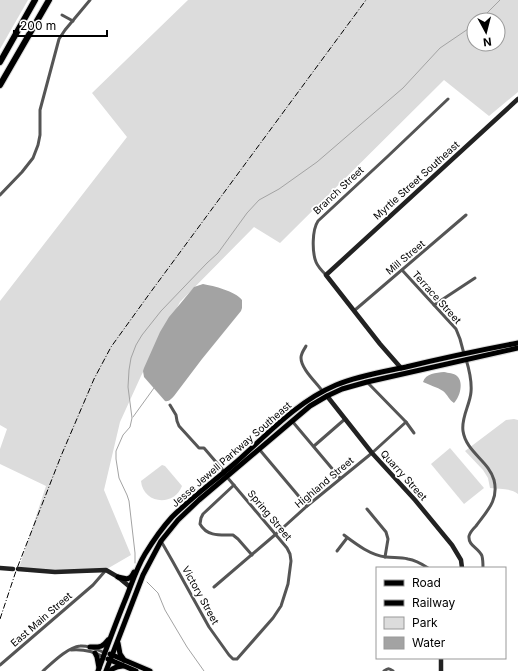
<svg xmlns="http://www.w3.org/2000/svg" width="518" height="671" font-family="Inter,sans-serif">
  <rect width="100%" height="100%" fill="#fff"/>
  <g fill="#dcdcdc" fill-rule="evenodd">
    <path d="M0,0H28L0,49Z"/>
    <path d="M188,0H518V92L489,116L444,80L280,243L254,227L180,302L141,376L120,422L104,490L131,555L100,573L18,571L46,486L0,464V449L7,429L0,425V301L127,137L92,93ZM474,20H498V44H474Z"/>
    <path d="M514,419L518,420V494C511,488 499,489 490,488L488,478L483,470L465,451L506,420Z"/>
    <path d="M450,448L484,488L464,504L431,464Z"/>
    <path d="M162,465L165,466L182,486C174,507 143,504 141,481Z"/>
  </g>
  <g fill="#a3a3a3">
    <path d="M203,284C214,286 235,291 242,300V308L241,311L202,359L174,396C171,399 169,402 165,401L144,377L143,371L144,368L160,332L169,317L180,304L194,287Z"/>
    <path d="M444,372C448,373 454,373 457,376C464,382 460,397 454,403C449,400 448,395 443,391C437,387 429,385 423,382C426,373 436,373 444,372Z"/>
  </g>
  <g fill="none" stroke-linecap="round" stroke-linejoin="round">
    <g stroke="#a3a3a3" stroke-width="1">
      <path d="M480,20L500,0"/>
      <path d="M133,417L154,388"/>
      <path d="M135,563V553L129,501L127,495L119,478L116,459V451L123,435L130,427L132,418L128,387L129,370L131,358L136,345L142,335L161,311L207,263L218,253L247,213L259,200L279,189L317,162L403,88L440,48L474,25"/>
      <path d="M147,582L158,593L165,610L187,647L204,671"/>
    </g>
    <g stroke="#dbdbdb" stroke-width="7">
      <g id="primary">
        <path d="M118,577C126,579 130,581 134,572"/>
        <path d="M118,643L120,654L124,660"/>
        <path d="M90,647C99,647 102,648 108,640"/>
        <path d="M95,653L97,657L99,668"/>
        <path d="M110,654L150,671"/>
        <path d="M108,659L136,671"/>
        <path d="M98,671C107,647 116,622 126,598C132,583 137,567 145,554C153,541 162,528 172,517C191,498 213,482 234,464C266,436 296,402 336,385C358,376 382,372 406,367C443,358 481,350 518,343"/>
        <path d="M106,671L143,575L161,541L178,520L199,500L310,406L327,396L342,389L367,382L518,348"/>
        <path d="M110,671C114,667 117,666 123,666"/>
      </g>
    </g>
    <g stroke="#dbdbdb" stroke-width="8">
      <g id="highway">
        <path d="M0,62L35,0"/>
        <path d="M0,85L49,0"/>
      </g>
    </g>
    <g stroke="#555" stroke-width="3">
      <path d="M62,15L73,21"/>
      <path d="M0,195L22,172L33,158L38,145L40,135V110L59,39L65,30L90,0"/>
      <path d="M402,270L456,329L460,339L464,354"/>
      <path d="M326,275C322,271 318,267 316,262C312,252 312,230 318,221L387,157L448,99"/>
      <path d="M434,305L475,278"/>
      <path d="M355,310L466,215"/>
      <path d="M306,346C304,350 301,353 301,358C301,369 317,383 323,392"/>
      <path d="M466,359C469,369 472,381 471,392C470,405 461,417 463,431C466,452 489,461 494,480C499,500 487,511 476,526C473,529 470,532 469,536C468,546 479,548 482,556C483,560 483,564 483,568"/>
      <path d="M367,382L406,422L414,433"/>
      <path d="M292,421L340,478"/>
      <path d="M314,446L345,419"/>
      <path d="M259,449L307,506"/>
      <path d="M234,485L203,514L201,518L200,524C207,537 221,535 233,535L238,539L252,555"/>
      <path d="M367,509L386,532L388,539L385,557"/>
      <path d="M344,535C356,544 370,555 386,557C393,558 400,557 408,559C415,560 422,564 428,568"/>
      <path d="M161,541L173,562L209,627L229,655L233,659H237L273,618L281,606L288,584L291,561L290,554L287,548L227,477L222,469L204,448H199L179,426L177,421L176,415L170,405"/>
      <path d="M337,551L347,538"/>
      <path d="M214,587L276,534L307,506L372,453L406,422"/>
      <path d="M71,650C83,649 93,651 104,657"/>
      <path d="M0,665L93,585L106,570"/>
      <path d="M43,671C52,663 68,647 80,646C89,645 98,650 105,653"/>
      <path d="M384,671C388,668 389,668 393,671"/>
    </g>
    <g stroke="#222" stroke-width="4.5">
      <path d="M401,368L380,344L326,275L518,99"/>
      <path d="M327,396L372,453L415,500L452,545L461,560L462,568"/>
      <path d="M0,568L13,569"/>
      <path d="M18,569L55,572L106,570L118,577L130,587"/>
      <path d="M441,658V671"/>
    </g>
    <use href="#primary" stroke="#000" stroke-width="5"/>
    <use href="#highway" stroke="#000" stroke-width="6"/>
    <path stroke="#000" stroke-width="1" stroke-dasharray="6 2 1 2" stroke-linecap="butt" d="M0,619L16,571L61,456L94,379L111,347L150,293L366,0"/>
  </g>
  <g text-anchor="middle" stroke-width="3.5" stroke-linejoin="round" paint-order="stroke">
    <g font-size="10" fill="#000" stroke="#fff">
      <text transform="translate(416 180) rotate(-42)" y="4">Myrtle Street Southeast</text>
      <text transform="translate(338 190) rotate(-43)" y="4">Branch Street</text>
      <text transform="translate(405 257) rotate(-40)" y="4">Mill Street</text>
      <text transform="translate(437 297) rotate(48)" y="4">Terrace Street</text>
      <text transform="translate(231 454) rotate(-41)" y="4">Jesse Jewell Parkway Southeast</text>
      <text transform="translate(404 475) rotate(48)" y="4">Quarry Street</text>
      <text transform="translate(324 482) rotate(-40)" y="4">Highland Street</text>
      <text transform="translate(270 515) rotate(50)" y="4">Spring Street</text>
      <text transform="translate(201 595) rotate(61)" y="4">Victory Street</text>
      <text transform="translate(41 619) rotate(-41)" y="4">East Main Street</text>
    </g>
  </g>
  <rect x="376" y="567" width="130" height="92" fill="#ffffff" stroke="#999999"/>
  <rect x="384" y="580" width="20" height="6" fill="#000000" stroke="#999999"/>
  <text x="412" y="587" font-size="12" fill="#000000">Road</text>
  <rect x="384" y="600" width="20" height="6" fill="#000000" stroke="#999999"/>
  <text x="412" y="607" font-size="12" fill="#000000">Railway</text>
  <rect x="384" y="617" width="20" height="12" fill="#dcdcdc" stroke="#999999"/>
  <text x="412" y="627" font-size="12" fill="#000000">Park</text>
  <rect x="384" y="637" width="20" height="12" fill="#a3a3a3" stroke="#999999"/>
  <text x="412" y="647" font-size="12" fill="#000000">Water</text>
  <g transform="translate(486 32) rotate(173)"><circle r="19" fill="#ffffff" stroke="#999999"/>
  <path d="M0-3L7 15L0 10L-7 15Z" fill="#000000"/>
  <text y="-6" font-size="11" font-weight="bold" text-anchor="middle" fill="#000000">N</text>
  </g>
  <path d="M14 30v6h93v-6" fill="none" stroke="#000000" stroke-width="2"/>
  <text x="20" y="30" font-size="12" fill="#000000" stroke="#ffffff" stroke-width="3" paint-order="stroke">200 m</text>
</svg>
